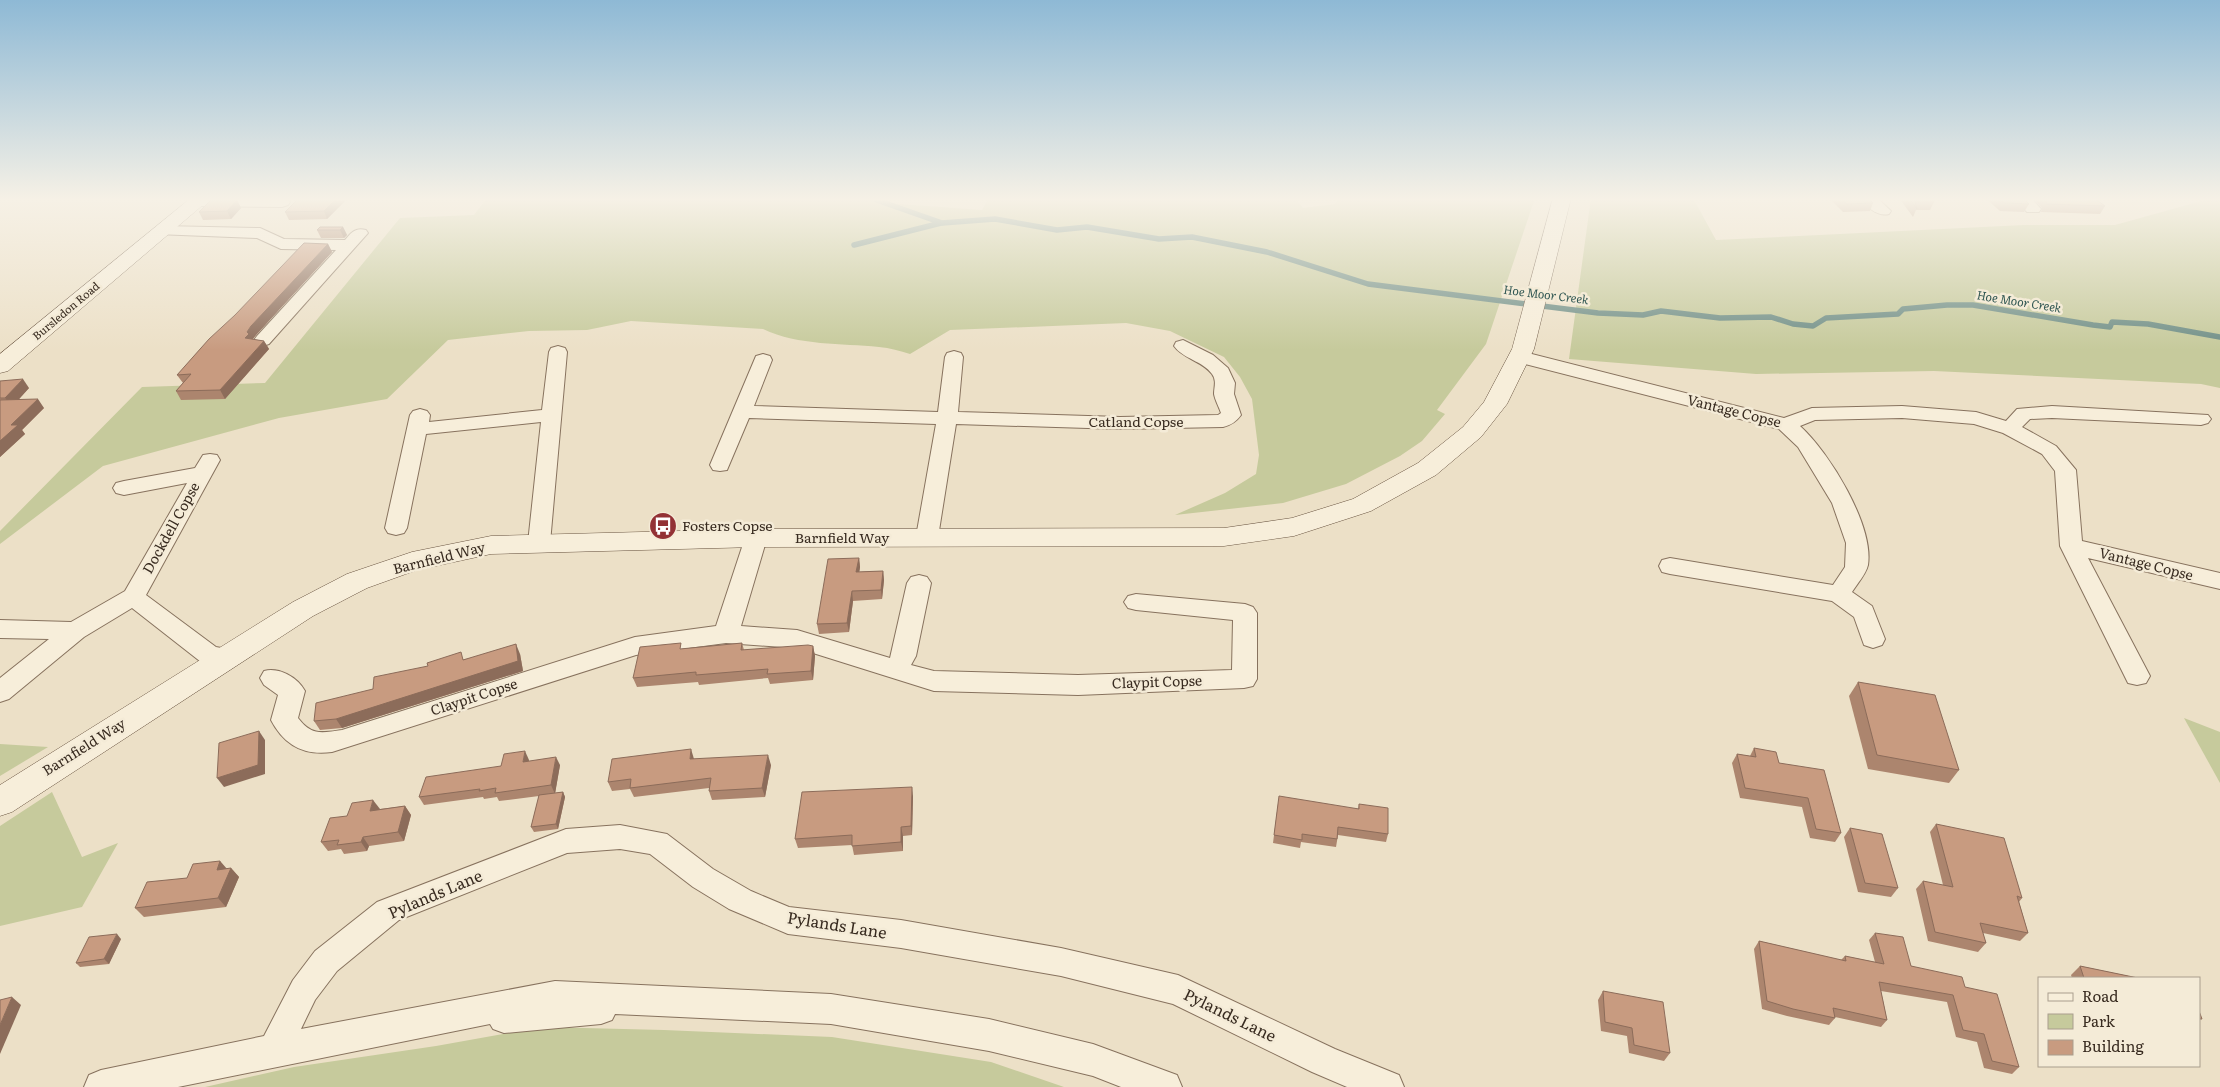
<svg xmlns="http://www.w3.org/2000/svg" width="2220" height="1087" font-family="Literata,serif">
  <rect width="100%" height="100%" fill="#ece0c7"/>
  <g fill="#c6ca9c">
    <path d="M487,198H873L872,202L982,210L989,198H1295L1303,208L1335,204L1340,198H1535L1486,344L1437,410L1445,414L1422,441L1400,456L1346,484L1283,503L1175,515L1225,493L1256,474L1259,455L1252,399L1240,377L1224,357L1170,331L1126,323L950,330L910,354C900,351 890,348 879,347C841,343 799,346 763,329L631,321L587,330L529,331L448,340L387,399L279,418L103,466L0,544V531L142,387L265,383L400,218L474,215Z"/>
    <path d="M1591,198H1693L1716,240L2024,225H2115L2212,198H2220V388L2201,384L1934,371L1756,374L1569,359Z"/>
    <path d="M2184,718L2220,732V783Z"/>
    <path d="M0,744L48,747L0,776Z"/>
    <path d="M52,792L82,857L118,843L82,907L0,926V826Z"/>
    <path d="M543,1027L664,1030L832,1037L991,1062L1064,1087H205L294,1067L436,1046Z"/>
  </g>
  <g fill="none" stroke-linecap="round" stroke-linejoin="round">
    <g stroke="#6f8e86" stroke-width="5.5">
      <path d="M871,198L942,223L995,219L1057,230L1087,227L1159,239L1192,237L1267,252L1368,284L1598,313L1643,315L1661,311L1720,318L1771,317L1793,324L1813,326L1826,318L1898,314L1903,309L1947,305H1973L2093,325L2110,327L2112,322L2148,324L2220,337"/>
      <path d="M854,245L941,223"/>
    </g>
    <g stroke="#87725e" stroke-width="2">
      <g id="street">
        <path d="M192,198H284L290,202L288,205L282,207L198,206L193,204L190,201Z"/>
        <path d="M1860,198H1877L1891,211L1889,214C1877,217 1867,207 1860,198Z"/>
        <path d="M2014,198H2031L2041,209L2039,212H2027Z"/>
        <path d="M162,226L260,228L284,239L345,240C351,233 355,227 366,230L368,233L269,344L263,346L257,344L254,340L257,336L336,250L281,249L257,238L156,234L154,231L156,228Z"/>
        <path d="M1183,340L1213,355L1228,368L1235,383L1234,394L1241,415C1236,422 1231,425 1223,427L1120,429L956,424L938,537L935,542L927,544L919,542L916,537L936,424L749,418L727,470L720,471L713,470L710,465L756,356L763,354L770,356L772,360L754,406L938,412L945,357L947,353L954,351L961,353L963,357L958,412L1120,417L1218,415L1221,413C1219,407 1215,400 1214,394C1214,387 1217,381 1212,374C1203,361 1183,359 1174,346L1176,342Z"/>
        <path d="M558,346L565,348L567,352L550,543L547,548L539,551L531,548L528,543L541,422L426,434L407,528L404,533L396,535L388,533L385,528L410,415L413,411L420,409L427,411L430,415L429,422L542,410L549,352L551,348Z"/>
        <path d="M1520,351L1784,418L1812,408L1902,406L1976,412L2006,421L2017,409L2052,406L2208,415L2211,419L2208,423L2201,425L2052,418L2030,419L2022,427L2056,446L2076,470L2082,541L2220,573V589L2088,558L2150,676L2146,683L2137,685L2128,683L2060,546L2055,471L2042,454L2003,433L1974,424L1902,418L1815,420L1800,426C1829,452 1874,525 1868,565C1866,574 1857,584 1852,592L1872,606L1885,639L1882,645L1873,648L1864,645L1854,617L1832,601L1670,574L1662,572L1659,566L1662,560L1670,558L1833,585L1845,567L1846,543L1832,503L1798,447L1779,429L1513,361L1511,357L1513,353Z"/>
        <path d="M210,454L217,455L220,460L146,595L216,647L237,651L240,657L237,663L228,666L201,662L132,608L84,637L9,699L0,702V678L49,639L0,638V620L71,622L125,591L187,483L124,495L116,493L113,488L116,483L124,481L195,468L203,455Z"/>
        <path d="M756,531L764,533L767,538L741,626L797,630L890,658L907,583L911,577L919,575L927,577L931,583L916,656L911,665L934,671L1078,675L1232,670L1233,620L1136,610L1128,608L1124,602L1128,596L1136,594L1245,604L1253,607L1257,613V679L1253,686L1244,688L1078,695L934,691L797,648L726,643L636,655L332,752C304,756 284,745 271,720L278,695L264,685L260,678L264,671C279,667 297,677 305,691L298,718C312,736 321,733 342,730L635,637L716,626L745,538L748,533Z"/>
        <path d="M620,825L667,834L713,869L751,891L789,907L901,920L1061,948L1178,975L1335,1049L1399,1075L1404,1087H1347L1312,1072L1173,1004L1061,976L901,948L788,934L729,909L693,887L650,854L620,849L567,853L399,920L337,971L315,1000L301,1029L555,981L831,994L989,1019L1093,1044L1177,1075L1182,1087H1121L1093,1076L989,1051L831,1024L615,1014L612,1020L601,1024L504,1033L493,1029L490,1024L178,1087H84L89,1075L101,1070L264,1036L293,980L315,951L377,902L566,829Z"/>
      </g>
    </g>
    <g stroke="#695441" stroke-width="1">
      <g id="secondary">
        <path d="M191,198H211L8,371L0,373V354Z"/>
        <path d="M1553,198H1571L1534,349L1507,404L1481,437L1436,475L1371,511L1294,536L1224,546L756,547L491,554L417,570L367,588L313,616L12,812L0,816V785L293,602L347,574L412,552L491,536L756,529L1224,528L1292,518L1353,499L1418,463L1463,427L1484,402L1512,349Z"/>
      </g>
    </g>
    <use href="#street" fill="#f7eeda" fill-rule="evenodd"/>
    <use href="#secondary" fill="#f7eeda" fill-rule="evenodd"/>
  </g>
  <g fill="#ac856e">
    <path d="M299,198H348L327,219L289,220L285,212Z"/>
    <path d="M1829,198H1868L1873,203L1870,211L1843,212Z"/>
    <path d="M1899,198H1931L1934,202L1930,210H1916L1913,217Z"/>
    <path d="M1985,198H2023L2029,204L2024,212L2000,211Z"/>
    <path d="M2033,198H2094L2105,206L2100,214L2041,212L2042,208Z"/>
    <path d="M237,200L241,208L231,219L203,220L199,212Z"/>
    <path d="M343,227L347,235L344,238H321L317,230Z"/>
    <path d="M328,244L332,252L256,335L253,339L264,341L269,349L225,399L181,400L176,391L183,383L177,375Z"/>
    <path d="M0,381L29,388L18,400L44,408L22,430L25,434L0,457Z"/>
    <path d="M859,558L860,567L859,572L883,571L884,580L882,599L853,601L849,632L819,634L817,624Z"/>
    <path d="M742,643L744,650L813,646L815,656L813,680L770,684L768,678L699,685L698,682L637,687L633,678L683,649Z"/>
    <path d="M520,654L523,671L342,728L320,730L314,721L373,689L465,659Z"/>
    <path d="M1858,682L1959,770L1949,783L1868,769L1849,696Z"/>
    <path d="M1754,748L1779,763L1841,833L1835,842L1810,838L1802,807L1740,798L1732,763L1737,754L1750,756Z"/>
    <path d="M694,759L771,765L765,797L712,800L709,791V788L634,797L630,789L612,791L608,782Z"/>
    <path d="M529,760V761L560,765L555,793L563,792L565,797L558,829L534,832L531,827L539,796L499,801L497,797L484,799L483,797L424,805L419,797L501,766Z"/>
    <path d="M913,796L912,835L903,836V851L854,855L852,845L798,848L795,839Z"/>
    <path d="M1278,804L1358,809L1359,804L1388,834L1386,842L1338,835L1336,847L1301,842L1300,848L1273,843Z"/>
    <path d="M405,806L411,815L404,841L369,846L367,851L344,854L341,849L328,851L321,842L347,816L380,809Z"/>
    <path d="M1936,824L2022,898L2019,902L2028,933L2020,941L1983,933L1986,943L1978,952L1928,941L1916,889L1923,881L1943,885L1930,832Z"/>
    <path d="M1850,828L1898,888L1891,897L1858,892L1844,837Z"/>
    <path d="M220,861L226,869L231,868L239,877L226,907L144,917L135,908L187,878Z"/>
    <path d="M1875,933L1911,966L1965,987L2019,1067L2012,1074L1984,1068L1977,1042L1956,1037L1947,1002L1881,991L1887,1020L1881,1027L1835,1017V1018L1829,1025L1787,1016L1762,1009L1754,949L1759,941L1841,960L1845,956L1875,962L1869,940Z"/>
    <path d="M121,939L109,964L80,967L76,963Z"/>
    <path d="M2080,966L2138,978H2072L2071,975Z"/>
    <path d="M1603,991L1670,1053L1664,1061L1629,1053L1627,1036L1601,1031L1598,1000Z"/>
  </g>
  <g fill="#8c6c5a">
    <path d="M337,198H348L327,219L324,211Z"/>
    <path d="M237,200L241,208L231,219L227,211Z"/>
    <path d="M343,227L347,235L344,238L340,230Z"/>
    <path d="M328,244L332,252L256,335L252,340L245,338L247,332L251,326Z"/>
    <path d="M264,341L269,349L225,399L220,390Z"/>
    <path d="M23,379L29,388L12,407L5,398Z"/>
    <path d="M38,399L44,408L22,430L25,434L0,457V441L11,425Z"/>
    <path d="M859,558L860,567L858,582L856,572Z"/>
    <path d="M883,571L884,580L882,599L881,590Z"/>
    <path d="M852,591L853,601L849,632L847,623Z"/>
    <path d="M516,644L520,654L523,671L342,728L336,719Z"/>
    <path d="M813,646L815,656L813,680L811,671Z"/>
    <path d="M259,731L265,740V774L224,787L217,778Z"/>
    <path d="M691,749L694,759H690Z"/>
    <path d="M525,751L529,760L527,770L523,762Z"/>
    <path d="M768,755L771,765L765,797L762,788Z"/>
    <path d="M556,757L560,765L555,794L551,785Z"/>
    <path d="M912,787L913,796L912,835L911,826Z"/>
    <path d="M563,792L565,797L558,829L556,824Z"/>
    <path d="M373,800L380,809L376,820L370,811Z"/>
    <path d="M405,806L411,815L404,841L398,832Z"/>
    <path d="M901,827L903,836V851L901,842Z"/>
    <path d="M363,837L369,846L367,851L361,842Z"/>
    <path d="M220,861L228,870H217Z"/>
    <path d="M231,868L239,877L226,907L218,898Z"/>
    <path d="M117,934L121,939L109,964L104,959Z"/>
    <path d="M12,997L21,1005L0,1054V1025Z"/>
  </g>
  <g fill="#c89b80" stroke="#8c6c5a">
    <path d="M299,198H337L324,211L285,212Z"/>
    <path d="M1840,198H1868L1873,203L1847,204Z"/>
    <path d="M1909,198H1931L1934,202H1915L1917,209Z"/>
    <path d="M1998,198H2023L2029,204L2004,203Z"/>
    <path d="M2045,198H2094L2105,206L2046,204L2047,200Z"/>
    <path d="M211,200H237L227,211L199,212Z"/>
    <path d="M320,227H343L340,230H317Z"/>
    <path d="M304,243L328,244L251,326L247,332L249,334L245,338L264,341L220,390L176,391L191,374L177,375L209,339L235,315Z"/>
    <path d="M23,379L5,398H0V381Z"/>
    <path d="M38,399L11,425H18L0,441V400Z"/>
    <path d="M859,558L856,572L883,571L881,590L852,591L847,623L817,624L828,559Z"/>
    <path d="M681,643L680,649L742,643L741,650L808,645L813,646L811,671L767,674L768,669L696,675V672L633,678L640,647Z"/>
    <path d="M516,644L518,661L336,719L314,721L316,703L373,689L374,677L428,666L427,663L461,652L463,660Z"/>
    <path d="M1858,682L1935,695L1959,770L1877,755Z"/>
    <path d="M259,731L258,765L217,778L219,743Z"/>
    <path d="M1754,748L1776,752L1779,763L1824,770L1841,833L1816,829L1808,798L1745,788L1737,754L1756,757Z"/>
    <path d="M691,749L690,759L768,755L762,788L709,791L711,778L630,788L631,779L608,782L612,759Z"/>
    <path d="M525,751L523,762L556,757L551,785L495,793L496,788L479,791L480,789L419,797L426,777L501,766L504,754Z"/>
    <path d="M912,787L911,826L901,827V842L852,846V835L795,839L802,792Z"/>
    <path d="M563,792L556,824L531,827L539,795Z"/>
    <path d="M1279,796L1359,809V804L1388,808V834L1338,827L1337,839L1302,834V840L1274,835Z"/>
    <path d="M373,800L370,811L405,806L398,832L363,837L361,842L337,845L339,840L321,842L330,818L347,816L352,803Z"/>
    <path d="M1936,824L2004,838L2022,898L2017,896L2028,933L1980,923L1986,943L1935,932L1923,881L1953,887Z"/>
    <path d="M1850,828L1882,834L1898,888L1865,883Z"/>
    <path d="M220,861L217,870L231,868L218,898L135,908L147,882L187,878L193,864Z"/>
    <path d="M1875,933L1903,937L1911,966L1962,977L1965,987L1997,994L2019,1067L1992,1061L1984,1034L1963,1030L1953,995L1879,982L1887,1020L1833,1008L1835,1018L1793,1009L1767,1001L1759,941L1846,961L1845,956L1884,964Z"/>
    <path d="M117,934L104,959L76,963L89,937Z"/>
    <path d="M2080,966L2138,978H2084Z"/>
    <path d="M1603,991L1663,1002L1670,1053L1634,1045L1632,1028L1605,1022Z"/>
    <path d="M12,997L0,1025V1000Z"/>
    <path d="M2199,1011L2202,1019H2199Z"/>
  </g>
  <linearGradient id="sky" x2="0" y2="1"><stop stop-color="#8eb9d5"/><stop offset="0.57" stop-color="#f6f1e6"/><stop offset="1" stop-color="#f6f1e6" stop-opacity="0"/></linearGradient>
  <rect width="2220" height="350" fill="url(#sky)"/>
  <defs>
    <g id="bus-disc" transform="scale(1.4375)"><circle r="9.5" fill="#933135" stroke="#f4ebd7"/><path d="M-5-6H5V4H4V6H2V4H-2V6H-4V4H-5ZM-3.5-4V0h7V-4ZM-3.5 1.2v1.5H-2V1.2ZM2 1.2v1.5H3.5V1.2Z" fill="#fff"/></g>
  </defs>
  <g fill-rule="evenodd">
    <use href="#bus-disc" x="663" y="526"/>
  </g>
  <g text-anchor="middle" stroke-width="5" stroke-linejoin="round" paint-order="stroke">
    <g font-size="11" fill="#382b20" stroke="#f4ebd7">
      <text transform="translate(66 311) rotate(-40)" y="4">Bursledon Road</text>
    </g>
    <g font-size="12" font-style="italic" fill="#315753" stroke="#f4ebd7">
      <text transform="translate(1546 295) rotate(7)" y="4">Hoe Moor Creek</text>
      <text transform="translate(2019 302) rotate(9)" y="4">Hoe Moor Creek</text>
    </g>
    <g font-size="14" fill="#382b20" stroke="#f4ebd7">
      <text transform="translate(1734 411) rotate(14)" y="5">Vantage Copse</text>
      <text x="1136" y="427">Catland Copse</text>
      <text transform="translate(171 528) rotate(-61)" y="5">Dockdell Copse</text>
      <text x="842" y="543">Barnfield Way</text>
      <text transform="translate(439 558) rotate(-14)" y="5">Barnfield Way</text>
      <text transform="translate(2146 564) rotate(14)" y="5">Vantage Copse</text>
      <text transform="translate(1157 682) rotate(-2)" y="5">Claypit Copse</text>
      <text transform="translate(474 697) rotate(-18)" y="5">Claypit Copse</text>
      <text transform="translate(84 747) rotate(-32)" y="5">Barnfield Way</text>
    </g>
    <g font-size="14" fill="#382b20" stroke="#f4ebd7" text-anchor="start">
      <text x="682" y="531">Fosters Copse</text>
    </g>
    <g font-size="16" fill="#382b20" stroke="#f4ebd7">
      <text transform="translate(435 894) rotate(-23)" y="6">Pylands Lane</text>
      <text transform="translate(837 925) rotate(9)" y="6">Pylands Lane</text>
      <text transform="translate(1230 1015) rotate(26)" y="6">Pylands Lane</text>
    </g>
  </g>
  <rect x="2038" y="977" width="162" height="90" fill="#f4ebd7" stroke="#a99e8e"/>
  <rect x="2048" y="993" width="25" height="8" fill="#f7eeda" stroke="#a99e8e"/>
  <text x="2082" y="1002" font-size="15" fill="#382b20">Road</text>
  <rect x="2048" y="1014" width="25" height="15" fill="#c6ca9c" stroke="#a99e8e"/>
  <text x="2082" y="1027" font-size="15" fill="#382b20">Park</text>
  <rect x="2048" y="1040" width="25" height="15" fill="#c89b80" stroke="#a99e8e"/>
  <text x="2082" y="1052" font-size="15" fill="#382b20">Building</text>
</svg>
